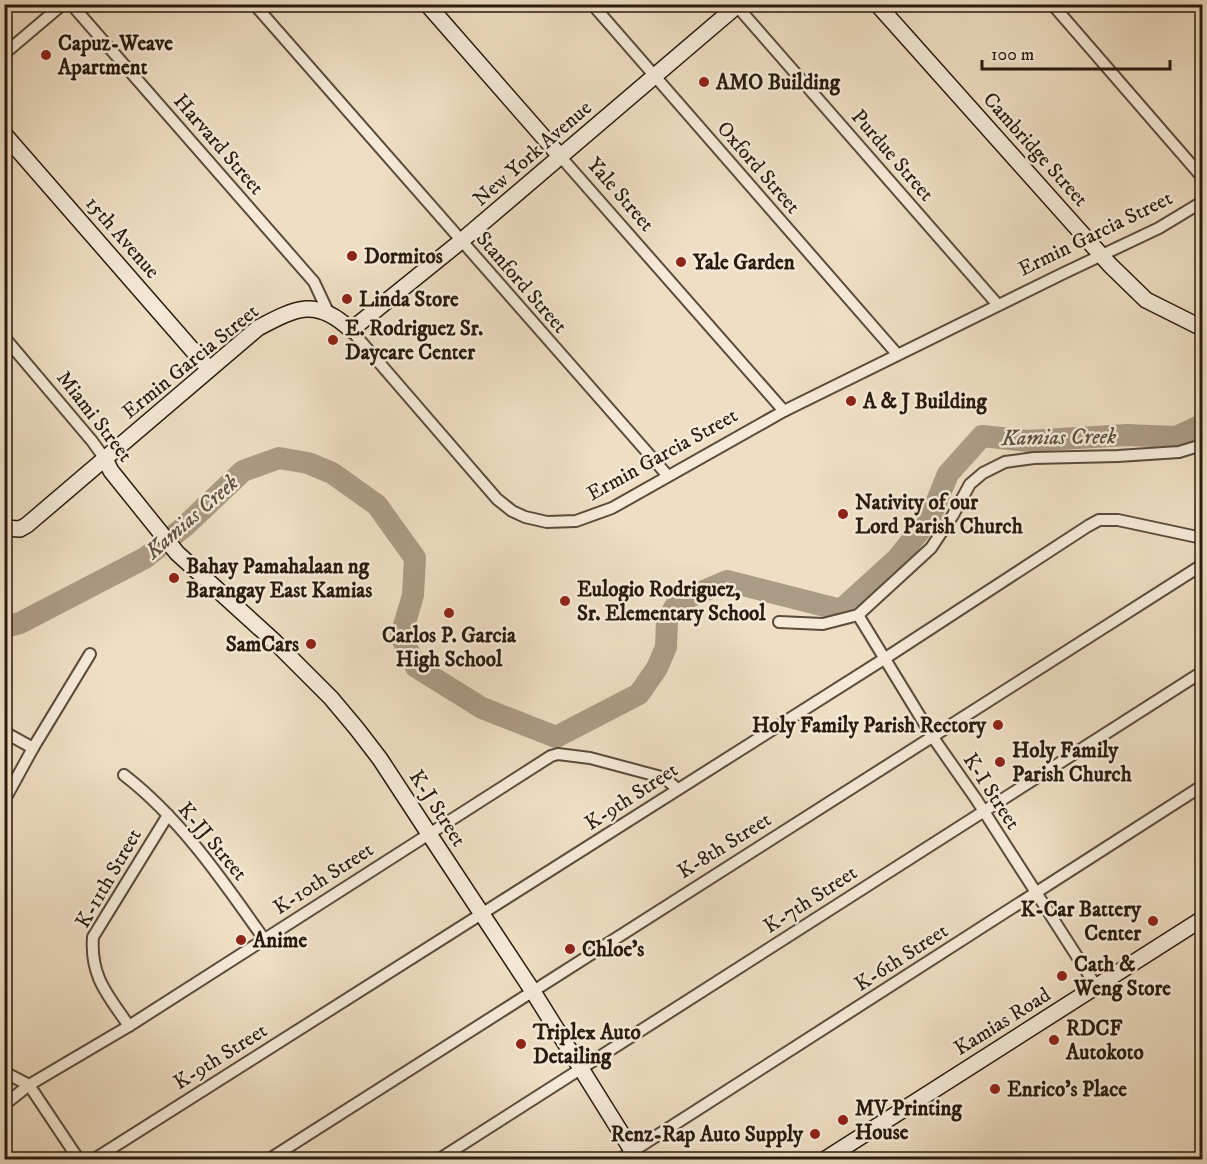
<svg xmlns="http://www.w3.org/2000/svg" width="1207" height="1164" font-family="'IM FELL DW Pica',serif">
  <rect width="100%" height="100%" fill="#efdec3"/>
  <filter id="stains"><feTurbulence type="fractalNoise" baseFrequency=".00333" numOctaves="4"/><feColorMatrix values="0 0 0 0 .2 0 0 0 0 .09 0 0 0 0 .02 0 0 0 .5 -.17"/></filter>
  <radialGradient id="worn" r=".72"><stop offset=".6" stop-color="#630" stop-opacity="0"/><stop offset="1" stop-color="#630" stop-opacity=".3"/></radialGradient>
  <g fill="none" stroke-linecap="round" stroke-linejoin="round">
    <path stroke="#ac9b85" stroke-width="22" d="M4,627L20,623L145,558L184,527L243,471L279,458L308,463L332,473L377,505L415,558L413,595L401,636L416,667L482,708L556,737L639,694L657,668L666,647L667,620L678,602L727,581L841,610L897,559L930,518L948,474L982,436L1028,441L1127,435L1176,437L1202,425"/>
    <g stroke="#5a4b3b" stroke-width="14">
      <g id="street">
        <path d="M71,4L314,282L329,314"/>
        <path d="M254,4L668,476"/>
        <path d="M592,4L897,354"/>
        <path d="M735,4L998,305"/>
        <path d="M1052,4L1202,177"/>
        <path d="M4,54L63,4"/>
        <path d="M560,156L784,411"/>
        <path d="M351,330L497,499L512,511L525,517L547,522L576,521L612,508L784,411L1064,273L1159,228L1202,202"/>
        <path d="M4,337L92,441L105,459"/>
        <path d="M858,615L932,736L976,799L1096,986"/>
        <path d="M779,622L823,624L858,615L931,548L953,515L970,484L983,473L1005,462L1034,458L1118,456L1179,452L1202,445"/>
        <path d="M4,732L33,748"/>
        <path d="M124,775C181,819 223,881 264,939"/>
        <path d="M4,801L33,748L90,654"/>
        <path d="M129,1026C108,995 90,977 93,937L168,815"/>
        <path d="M4,1072L29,1085L79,1160"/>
        <path d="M4,1105L29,1085L129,1026L551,756L558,754L590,758L665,778L677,789"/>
        <path d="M93,1160L884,659L1088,526L1099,520H1118L1202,538"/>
        <path d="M268,1160L1202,565"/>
        <path d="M438,1160L1202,672"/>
        <path d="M619,1160L1202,786"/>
      </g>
    </g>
    <g stroke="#291a0e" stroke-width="18">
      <g id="secondary">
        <path d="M427,4L560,156"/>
        <path d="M877,4L1110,265L1146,300L1202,328"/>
        <path d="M4,134L209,369"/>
        <path d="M105,459L111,471L177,553L275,642L331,698L357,729L380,759L435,843L532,990L638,1160"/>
        <path d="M4,528L20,529L27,525L258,328C296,308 316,297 351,330L460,242L739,4"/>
        <path d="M824,1160L1202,919"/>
      </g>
    </g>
    <use href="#street" stroke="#f5ead8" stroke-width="10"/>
    <use href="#secondary" stroke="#f5ead8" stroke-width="15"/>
  </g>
  <g fill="#8f2418" stroke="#f5ead8" stroke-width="2">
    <circle cx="46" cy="55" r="6"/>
    <circle cx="704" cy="82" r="6"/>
    <circle cx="352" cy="256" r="6"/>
    <circle cx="681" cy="262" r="6"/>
    <circle cx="347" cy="299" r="6"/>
    <circle cx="333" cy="340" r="6"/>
    <circle cx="851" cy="401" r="6"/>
    <circle cx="843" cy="514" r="6"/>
    <circle cx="174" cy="578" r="6"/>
    <circle cx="565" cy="601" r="6"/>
    <circle cx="449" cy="613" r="6"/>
    <circle cx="311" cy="644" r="6"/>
    <circle cx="998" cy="725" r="6"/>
    <circle cx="1000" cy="762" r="6"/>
    <circle cx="1153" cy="921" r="6"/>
    <circle cx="241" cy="940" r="6"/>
    <circle cx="570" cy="949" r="6"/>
    <circle cx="1062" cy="976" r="6"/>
    <circle cx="1054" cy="1040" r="6"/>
    <circle cx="521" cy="1044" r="6"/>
    <circle cx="995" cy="1089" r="6"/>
    <circle cx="843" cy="1120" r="6"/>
    <circle cx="815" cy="1134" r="6"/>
  </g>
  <g text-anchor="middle" stroke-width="5" stroke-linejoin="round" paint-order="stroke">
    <g font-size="21" font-weight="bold" fill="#291a0e" stroke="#f5ead8" text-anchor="start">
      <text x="58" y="50">Capuz-Weave<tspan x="58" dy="24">Apartment</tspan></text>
      <text x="716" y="89">AMO Building</text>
      <text x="364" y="263">Dormitos</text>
      <text x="693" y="269">Yale Garden</text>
      <text x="359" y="306">Linda Store</text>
      <text x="345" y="335">E. Rodriguez Sr.<tspan x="345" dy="24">Daycare Center</tspan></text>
      <text x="863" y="408">A &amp; J Building</text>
      <text x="855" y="509">Nativity of our<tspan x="855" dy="24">Lord Parish Church</tspan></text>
      <text x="186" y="573">Bahay Pamahalaan ng<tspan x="186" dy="24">Barangay East Kamias</tspan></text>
      <text x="577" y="596">Eulogio Rodriguez,<tspan x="577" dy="24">Sr. Elementary School</tspan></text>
      <text x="449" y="642" text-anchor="middle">Carlos P. Garcia<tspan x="449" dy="24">High School</tspan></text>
      <text x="299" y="651" text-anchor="end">SamCars</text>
      <text x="986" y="732" text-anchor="end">Holy Family Parish Rectory</text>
      <text x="1012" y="757">Holy Family<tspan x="1012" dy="24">Parish Church</tspan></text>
      <text x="1141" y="916" text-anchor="end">K-Car Battery<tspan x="1141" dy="24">Center</tspan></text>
      <text x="253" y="947">Anime</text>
      <text x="582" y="956">Chloe's</text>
      <text x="1074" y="971">Cath &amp;<tspan x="1074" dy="24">Weng Store</tspan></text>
      <text x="1066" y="1035">RDCF<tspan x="1066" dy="24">Autokoto</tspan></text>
      <text x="533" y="1039">Triplex Auto<tspan x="533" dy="24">Detailing</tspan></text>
      <text x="1007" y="1096">Enrico's Place</text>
      <text x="855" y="1115">MV Printing<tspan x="855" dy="24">House</tspan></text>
      <text x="803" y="1141" text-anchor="end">Renz-Rap Auto Supply</text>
    </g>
    <g font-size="21" fill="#291a0e" stroke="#f5ead8">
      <text transform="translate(219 144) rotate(49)" y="7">Harvard Street</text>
      <text transform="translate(1036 149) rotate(48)" y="7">Cambridge Street</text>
      <text transform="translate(532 153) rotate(-41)" y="7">New York Avenue</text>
      <text transform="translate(893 155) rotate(49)" y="7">Purdue Street</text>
      <text transform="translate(759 167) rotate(49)" y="7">Oxford Street</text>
      <text transform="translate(621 194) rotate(49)" y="7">Yale Street</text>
      <text transform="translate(1095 233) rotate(-26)" y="7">Ermin Garcia Street</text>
      <text transform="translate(123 237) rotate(49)" y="7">15th Avenue</text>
      <text transform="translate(522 282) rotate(49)" y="7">Stanford Street</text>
      <text transform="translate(190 361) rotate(-39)" y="7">Ermin Garcia Street</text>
      <text transform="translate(95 416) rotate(52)" y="7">Miami Street</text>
      <text transform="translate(662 454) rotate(-29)" y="7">Ermin Garcia Street</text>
      <text transform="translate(992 791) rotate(57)" y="7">K-I Street</text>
      <text transform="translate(631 796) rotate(-33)" y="7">K-9th Street</text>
      <text transform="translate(438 808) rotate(57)" y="7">K-J Street</text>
      <text transform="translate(213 841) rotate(50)" y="7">K-JJ Street</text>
      <text transform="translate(724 845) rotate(-32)" y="7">K-8th Street</text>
      <text transform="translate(108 878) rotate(-60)" y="7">K-11th Street</text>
      <text transform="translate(323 878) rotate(-33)" y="7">K-10th Street</text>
      <text transform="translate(810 899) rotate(-33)" y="7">K-7th Street</text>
      <text transform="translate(901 957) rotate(-33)" y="7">K-6th Street</text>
      <text transform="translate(1002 1021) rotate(-32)" y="7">Kamias Road</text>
      <text transform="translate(220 1056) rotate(-32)" y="7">K-9th Street</text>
    </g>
    <g font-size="22" font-style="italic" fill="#5d4e3e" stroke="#f5ead8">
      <text transform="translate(1059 436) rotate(-1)" y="8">Kamias Creek</text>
      <text transform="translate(191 516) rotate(-41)" y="8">Kamias Creek</text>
    </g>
  </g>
  <rect width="1207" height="1164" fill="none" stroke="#efdec3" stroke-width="24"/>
  <rect x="6" y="6" width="1195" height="1152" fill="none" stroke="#291a0e" stroke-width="3"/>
  <rect x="12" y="12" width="1183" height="1140" fill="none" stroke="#291a0e" stroke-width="1.5"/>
  <path d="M982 60v9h188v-9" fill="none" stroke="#291a0e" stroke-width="3"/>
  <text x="991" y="60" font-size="18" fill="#291a0e" stroke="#f5ead8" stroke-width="4.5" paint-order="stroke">100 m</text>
  <rect width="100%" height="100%" filter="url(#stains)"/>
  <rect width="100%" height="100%" fill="url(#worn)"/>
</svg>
